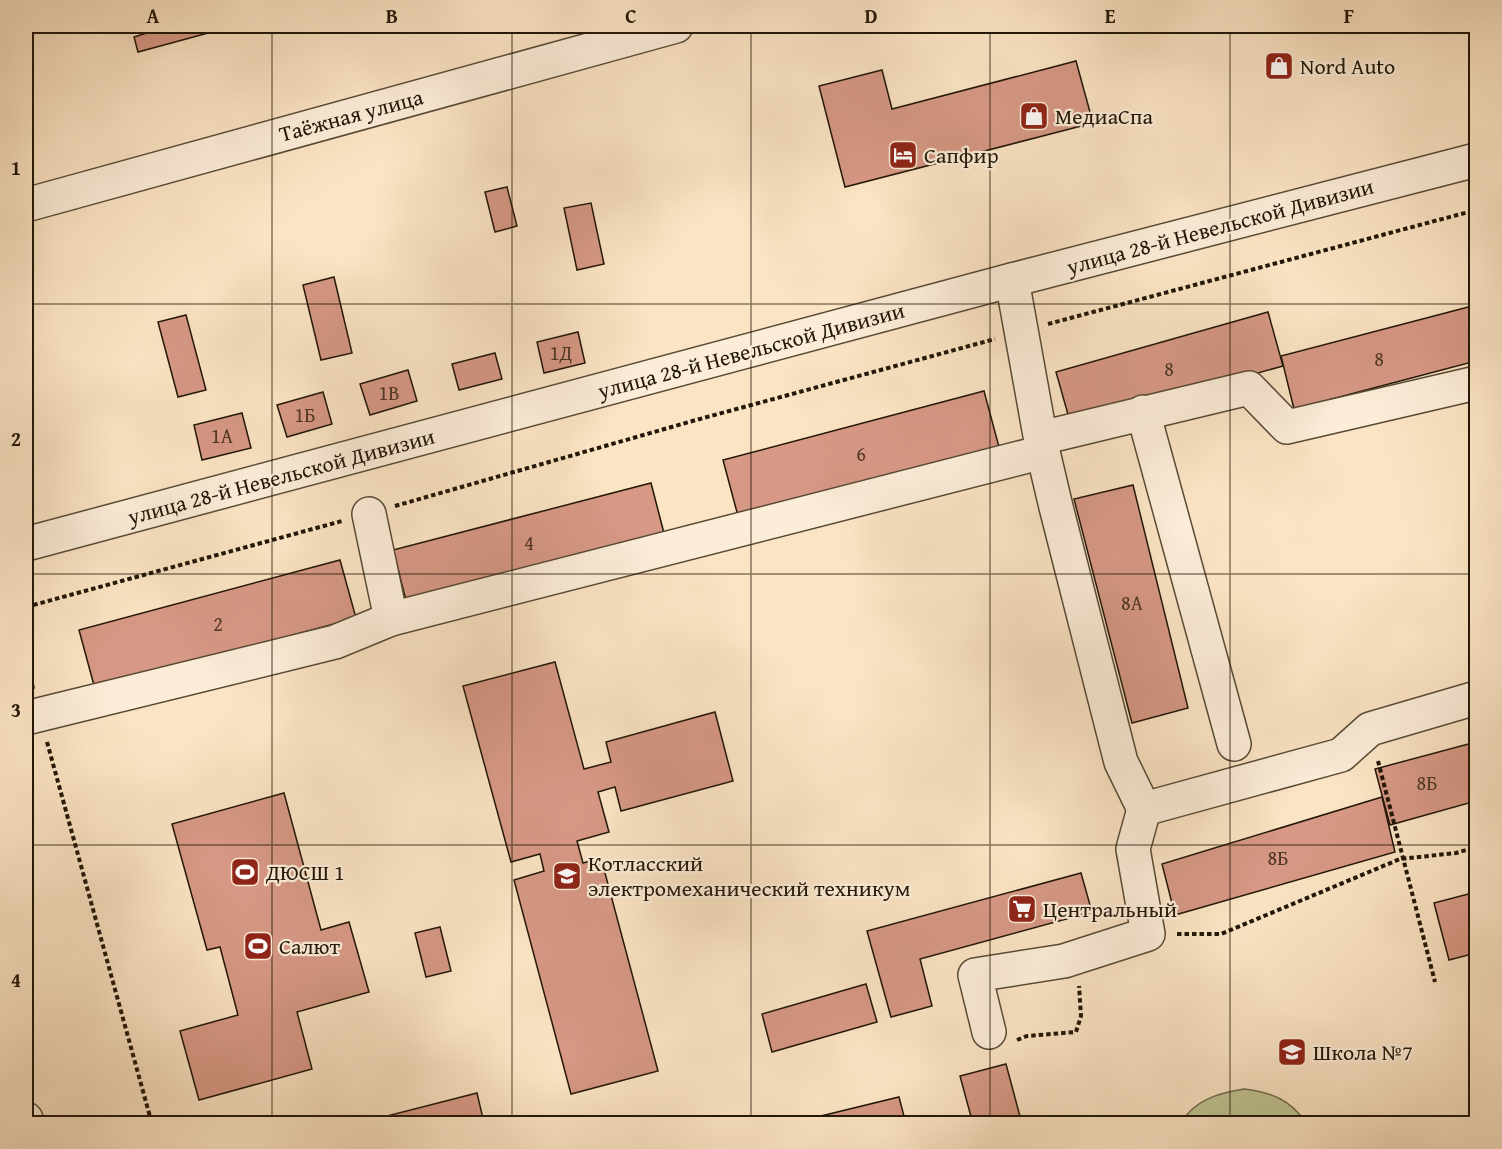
<svg xmlns="http://www.w3.org/2000/svg" width="1502" height="1149" font-family="'Gentium Book Plus',serif">
  <rect width="100%" height="100%" fill="#fbe4c4"/>
  <filter id="stains"><feTurbulence type="fractalNoise" baseFrequency=".00333" numOctaves="4"/><feColorMatrix values="0 0 0 0 .2 0 0 0 0 .09 0 0 0 0 .02 0 0 0 .5 -.17"/></filter>
  <radialGradient id="worn" r=".72"><stop offset=".6" stop-color="#630" stop-opacity="0"/><stop offset="1" stop-color="#630" stop-opacity=".3"/></radialGradient>
  <path fill="#c0c493" stroke="#706d4d" stroke-width="1.5" d="M1244,1089C1271,1092 1291,1100 1306,1123H1181C1194,1100 1219,1093 1244,1089Z"/>
  <g fill="#d79885" stroke="#211607" stroke-width="1.5">
    <path d="M155,26H234L138,52L134,37L156,30Z"/>
    <path d="M1076,61L1093,123L845,187L819,86L882,70L892,109Z"/>
    <path d="M507,187L517,226L495,232L485,192Z"/>
    <path d="M591,203L604,264L577,270L564,208Z"/>
    <path d="M334,277L352,353L321,360L303,285Z"/>
    <path d="M1476,305V361L1294,409L1281,356Z"/>
    <path d="M1268,312L1283,366L1071,425L1056,372Z"/>
    <path d="M186,315L206,390L178,397L158,322Z"/>
    <path d="M578,332L585,363L544,373L537,342Z"/>
    <path d="M495,353L502,379L459,390L452,364Z"/>
    <path d="M408,370L417,401L370,415L360,384Z"/>
    <path d="M984,391L999,447L738,516L723,460Z"/>
    <path d="M323,392L332,424L287,437L277,405Z"/>
    <path d="M242,413L251,448L202,460L194,425Z"/>
    <path d="M651,483L665,537L407,604L393,550Z"/>
    <path d="M1133,485L1188,708L1132,723L1074,499Z"/>
    <path d="M340,560L356,618L95,689L79,630Z"/>
    <path d="M555,662L584,769L611,762L606,742L715,712L733,781L621,811L615,787L598,792L609,832L577,841L583,863L601,858L658,1071L571,1094L514,880L544,871L540,854L511,862L463,686Z"/>
    <path d="M1476,742V801L1390,825L1375,769Z"/>
    <path d="M284,793L321,930L349,922L369,992L297,1012L312,1069L199,1100L180,1031L238,1015L220,947L207,950L172,824Z"/>
    <path d="M1382,797L1395,852L1175,915L1162,864Z"/>
    <path d="M1081,873L1092,912L920,959L932,1006L891,1017L867,931Z"/>
    <path d="M1476,892V953L1449,960L1434,903Z"/>
    <path d="M440,927L451,971L426,977L415,933Z"/>
    <path d="M866,984L877,1022L772,1052L762,1014Z"/>
    <path d="M1006,1064L1022,1124H973L960,1076Z"/>
    <path d="M477,1093L484,1123L356,1124Z"/>
    <path d="M899,1097L906,1124H788Z"/>
  </g>
  <g fill="none" stroke-linecap="round" stroke-linejoin="round">
    <g stroke="#584a36" stroke-width="36">
      <g id="minor">
        <path d="M26,205L676,26"/>
        <path d="M1012,280L1043,452L1056,507L1121,762L1144,809L1341,755L1370,729L1476,698"/>
        <path d="M1143,412L1234,744"/>
        <path d="M1041,438L1249,388L1287,427L1476,383"/>
        <path d="M369,514L391,619"/>
        <path d="M26,544L1012,280L1476,160"/>
        <path d="M26,718L335,642L391,619L1043,452"/>
        <path d="M989,1032L975,975L1064,961L1148,934L1133,849L1144,809"/>
        <path d="M26,1119L27,1124"/>
      </g>
    </g>
    <g stroke="#211607" stroke-width="4" stroke-dasharray="4.5 3" stroke-linecap="butt">
      <path d="M1469,26L1476,51"/>
      <path d="M1048,324L1476,210"/>
      <path d="M395,506L696,420L995,339"/>
      <path d="M26,607L342,521"/>
      <path d="M26,655L33,689"/>
      <path d="M47,742L152,1124"/>
      <path d="M1378,761L1435,982"/>
      <path d="M1177,934H1221L1400,859L1456,853L1476,847"/>
      <path d="M1017,1040L1027,1036L1076,1032L1081,1016L1079,986"/>
    </g>
    <use href="#minor" stroke="#fcedd9" stroke-width="33"/>
  </g>
  <path fill="none" stroke="#211607" stroke-width="1.5" stroke-opacity="0.55" d="M272,26V1124M512,26V1124M751,26V1124M990,26V1124M1230,26V1124M26,304H1476M26,574H1476M26,845H1476"/>
  <defs>
    <g id="shop-square" transform="scale(1.5)"><rect x="-9" y="-9" width="18" height="18" rx="4" fill="#8f2418" stroke="#fcedd9"/><path d="M-5-2.5h2.3a2.7 3.5 0 0 1 5.4 0H5L5.5 6h-11ZM-1.5-2.5h3a1.5 2.3 0 0 0-3 0Z" fill="#fff"/></g>
    <g id="hotel-square" transform="scale(1.5)"><rect x="-9" y="-9" width="18" height="18" rx="4" fill="#8f2418" stroke="#fcedd9"/><path d="M-6-4.5h1.5V1H6V5H4.5V3h-9V5H-6ZM-4 0a1.8 1.8 0 1 1 3.6 0ZM.5 0V-2.5h3Q6-2.5 6 0Z" fill="#fff"/></g>
    <g id="stadium-square" transform="scale(1.5)"><rect x="-9" y="-9" width="18" height="18" rx="4" fill="#8f2418" stroke="#fcedd9"/><path d="M0-5a6.5 5 0 1 0 0 10a6.5 5 0 1 0 0-10ZM-3.5-1.8h7v3.6h-7Z" fill="#fff"/></g>
    <g id="university-square" transform="scale(1.5)"><rect x="-9" y="-9" width="18" height="18" rx="4" fill="#8f2418" stroke="#fcedd9"/><path d="M0-5L7-2L0 1L-7-2ZM-4 1L0 2.5L4 1V4Q0 6-4 4Z" fill="#fff"/></g>
    <g id="supermarket-square" transform="scale(1.5)"><rect x="-9" y="-9" width="18" height="18" rx="4" fill="#8f2418" stroke="#fcedd9"/><path d="M-6-5.5h2.5l.6 2H6L4.5 2H-2.5L-4.4-4H-6ZM-1.5 3.2a1.3 1.3 0 1 0 .1 0ZM3 3.2a1.3 1.3 0 1 0 .1 0Z" fill="#fff"/></g>
    <g id="school-square" transform="scale(1.5)"><rect x="-9" y="-9" width="18" height="18" rx="4" fill="#8f2418" stroke="#fcedd9"/><path d="M0-5L7-2L0 1L-7-2ZM-4 1L0 2.5L4 1V4Q0 6-4 4Z" fill="#fff"/></g>
  </defs>
  <g fill-rule="evenodd">
    <use href="#shop-square" x="1279" y="66"/>
    <use href="#shop-square" x="1034" y="116"/>
    <use href="#hotel-square" x="903" y="155"/>
    <use href="#stadium-square" x="245" y="872"/>
    <use href="#university-square" x="567" y="876"/>
    <use href="#supermarket-square" x="1022" y="909"/>
    <use href="#stadium-square" x="258" y="946"/>
    <use href="#school-square" x="1292" y="1052"/>
  </g>
  <g text-anchor="middle" stroke-width="4.5" stroke-linejoin="round" paint-order="stroke">
    <g font-size="20" fill="#4e3626">
      <text x="561" y="360">1Д</text>
      <text x="1379" y="366">8</text>
      <text x="1169" y="376">8</text>
      <text x="389" y="400">1В</text>
      <text x="305" y="422">1Б</text>
      <text x="222" y="443">1А</text>
      <text x="861" y="461">6</text>
      <text x="529" y="550">4</text>
      <text x="1132" y="610">8А</text>
      <text x="218" y="631">2</text>
      <text x="1427" y="790">8Б</text>
      <text x="1278" y="865">8Б</text>
    </g>
    <g font-size="22" fill="#211607" stroke="#fcedd9" text-anchor="start">
      <text x="1300" y="74">Nord Auto</text>
      <text x="1055" y="124">МедиаСпа</text>
      <text x="924" y="163">Сапфир</text>
      <text x="588" y="871">Котласский<tspan x="588" dy="25">электромеханический техникум</tspan></text>
      <text x="266" y="880">ДЮСШ 1</text>
      <text x="1043" y="917">Центральный</text>
      <text x="279" y="954">Салют</text>
      <text x="1313" y="1060">Школа №7</text>
    </g>
    <g font-size="22" fill="#211607" stroke="#fcedd9">
      <text transform="translate(351 115) rotate(-15)" y="8">Таёжная улица</text>
      <text transform="translate(1220 226) rotate(-15)" y="8">улица 28-й Невельской Дивизии</text>
      <text transform="translate(751 350) rotate(-15)" y="8">улица 28-й Невельской Дивизии</text>
      <text transform="translate(281 476) rotate(-15)" y="8">улица 28-й Невельской Дивизии</text>
    </g>
  </g>
  <rect width="1502" height="1149" fill="none" stroke="#fbe4c4" stroke-width="66"/>
  <rect x="33" y="33" width="1436" height="1083" fill="none" stroke="#211607" stroke-width="2"/>
  <g font-size="20" text-anchor="middle" font-weight="bold" fill="#211607">
    <text x="153" y="23">A</text>
    <text x="392" y="23">B</text>
    <text x="631" y="23">C</text>
    <text x="871" y="23">D</text>
    <text x="1110" y="23">E</text>
    <text x="1349" y="23">F</text>
    <text x="16" y="175">1</text>
    <text x="16" y="446">2</text>
    <text x="16" y="717">3</text>
    <text x="16" y="987">4</text>
  </g>
  <rect width="100%" height="100%" filter="url(#stains)"/>
  <rect width="100%" height="100%" fill="url(#worn)"/>
</svg>
